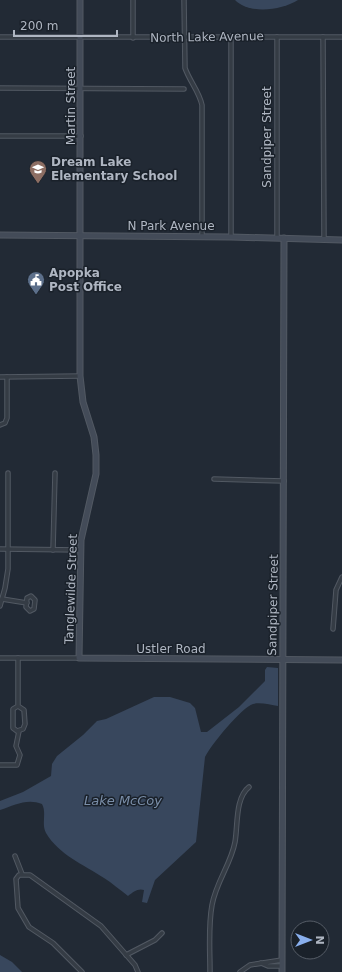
<svg xmlns="http://www.w3.org/2000/svg" width="342" height="972" font-family="'DejaVu Sans',sans-serif">
  <rect width="100%" height="100%" fill="#222a35"/>
  <g fill="#38475d">
    <path d="M235,0H298C282,10 250,15 235,0Z"/>
    <path d="M267,667L278,668V706C271,705 260,702 253,704C242,707 210,746 205,757L196,842L155,880L147,903L142,902L144,890C138,888 133,892 128,896C120,890 112,883 104,878C83,864 59,855 46,833C41,824 47,813 42,804C27,798 15,805 0,810V801L23,792L51,776L52,764L57,756L83,735L97,721L106,719L154,697H170L190,703L195,708L201,732H207L239,707L265,681V670Z"/>
    <path d="M0,955L12,962L22,972H0Z"/>
  </g>
  <g fill="none" stroke-linecap="round" stroke-linejoin="round">
    <g stroke="#525963" stroke-width="5.5">
      <g id="street">
        <path d="M133,0V38"/>
        <path d="M184,0L185,68C190,82 199,91 202,105V237"/>
        <path d="M231,36V237"/>
        <path d="M0,37H342"/>
        <path d="M323,37L324,240"/>
        <path d="M0,88L184,89"/>
        <path d="M0,136H81"/>
        <path d="M277,238V37"/>
        <path d="M0,377L80,376"/>
        <path d="M0,425L5,423L7,418V377"/>
        <path d="M214,479L284,481"/>
        <path d="M0,549L80,550"/>
        <path d="M53,550L55,473"/>
        <path d="M31,596L35,600L34,609L30,611L26,607L27,598Z"/>
        <path d="M2,599L27,603"/>
        <path d="M0,606L5,588L8,569V473"/>
        <path d="M333,629L336,590L342,577"/>
        <path d="M0,658H79"/>
        <path d="M18,658V706L24,710L25,724L23,729L17,731L13,728V709L18,706"/>
        <path d="M0,765H17L20,755L16,746L19,731"/>
        <path d="M15,856L22,874"/>
        <path d="M126,955L155,940L162,933"/>
        <path d="M261,963L268,966H282"/>
        <path d="M82,972L53,943L29,927L18,908L16,879L19,875H30L101,926L135,965L138,972"/>
        <path d="M210,972C210,950 208,927 212,905C216,882 231,864 235,842C238,825 235,798 249,787"/>
        <path d="M240,972L250,965L282,960"/>
      </g>
    </g>
    <g stroke="#525963" stroke-width="7">
      <g id="secondary">
        <path d="M80,0V376L83,402L94,437L96,455V474L81,540L79,658L342,660"/>
        <path d="M0,235L231,237L342,240"/>
        <path d="M282,972L284,238"/>
      </g>
    </g>
    <use href="#street" stroke="#353c45" stroke-width="3.5"/>
    <use href="#secondary" stroke="#434b58" stroke-width="5"/>
  </g>
  <defs>
    <g id="school-pin" transform="scale(0.9)"><path d="M0 17L-7.5 6A9.5 9.5 0 1 1 7.5 6Z" fill="#8d6e63" stroke="#1a212a"/><path d="M0-5L7-2L0 1L-7-2ZM-4 1L0 2.5L4 1V4Q0 6-4 4Z" fill="#fff"/></g>
    <g id="civic-pin" transform="scale(0.9)"><path d="M0 17L-7.5 6A9.5 9.5 0 1 1 7.5 6Z" fill="#5c6f8a" stroke="#1a212a"/><path d="M-.6-6.5H3V-4.5H.6V-3L4-1V1h2V6H-6V1h2V-1L-.6-3ZM-1.2 2.5V6h2.4V2.5Z" fill="#fff"/></g>
  </defs>
  <g fill-rule="evenodd">
    <use href="#school-pin" x="38" y="169"/>
    <use href="#civic-pin" x="36" y="280"/>
  </g>
  <g text-anchor="middle" stroke-width="3" stroke-linejoin="round" paint-order="stroke">
    <g font-size="12" fill="#afb6c2" stroke="#1a212a">
      <text transform="translate(207 37) rotate(-1)" y="4">North Lake Avenue</text>
      <text transform="translate(71 106) rotate(-90)" y="4">Martin Street</text>
      <text transform="translate(267 137) rotate(-90)" y="4">Sandpiper Street</text>
      <text x="171" y="230">N Park Avenue</text>
      <text transform="translate(71 589) rotate(-88)" y="4">Tanglewilde Street</text>
      <text transform="translate(273 605) rotate(-89)" y="4">Sandpiper Street</text>
      <text x="171" y="653">Ustler Road</text>
    </g>
    <g font-size="12" font-weight="bold" fill="#afb6c2" stroke="#1a212a" text-anchor="start">
      <text x="51" y="166">Dream Lake<tspan x="51" dy="14">Elementary School</tspan></text>
      <text x="49" y="277">Apopka<tspan x="49" dy="14">Post Office</tspan></text>
    </g>
    <g font-size="13" font-style="italic" fill="#7a8ea8" stroke="#1a212a">
      <text x="123" y="805">Lake McCoy</text>
    </g>
  </g>
  <g transform="translate(310 940) rotate(90)"><circle r="19" fill="#1a212a" stroke="#565d67"/>
  <path d="M0-3L7 15L0 10L-7 15Z" fill="#89afed"/>
  <text y="-6" font-size="11" font-weight="bold" text-anchor="middle" fill="#afb6c2">N</text>
  </g>
  <path d="M14 30v6h103v-6" fill="none" stroke="#afb6c2" stroke-width="2"/>
  <text x="20" y="30" font-size="12" fill="#afb6c2" stroke="#1a212a" stroke-width="3" paint-order="stroke">200 m</text>
</svg>
